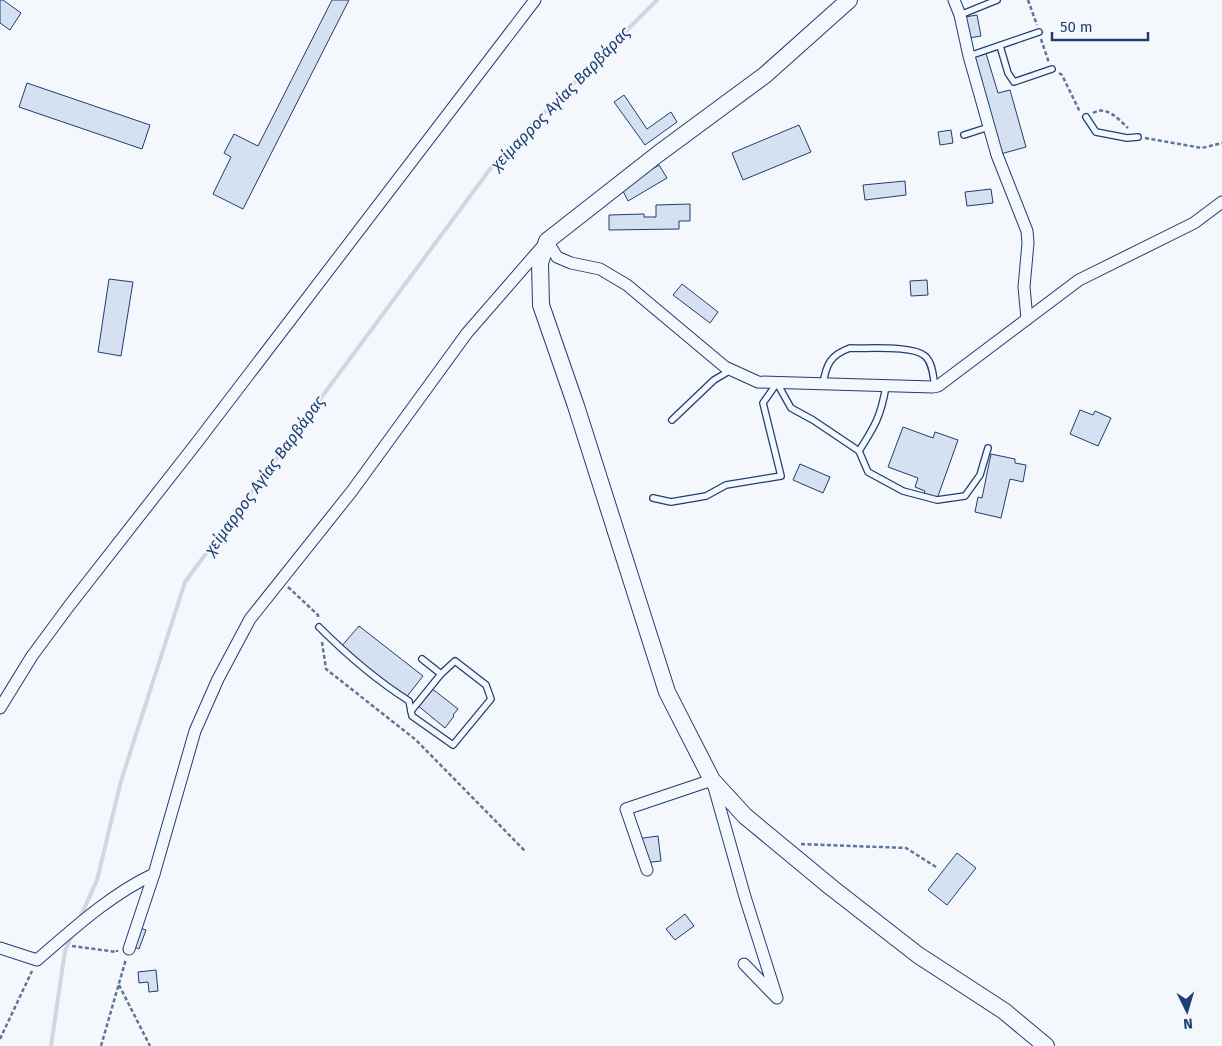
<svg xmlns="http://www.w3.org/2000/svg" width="1222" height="1046" font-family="'Fira Sans',sans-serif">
  <rect width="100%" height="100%" fill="#f4f7fb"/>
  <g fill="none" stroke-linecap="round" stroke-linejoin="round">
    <g stroke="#cfd7e4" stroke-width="4">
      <path d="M80,918L97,880L121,781L185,582L496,161L657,0"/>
      <path d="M51,1046L65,951L73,933"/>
    </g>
  </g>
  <g fill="#d5e0f0" stroke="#1d3f73">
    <path d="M0,0H3L21,13L10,30L0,23Z"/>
    <path d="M332,0H349L243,209L213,194L231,157L224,153L234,134L258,146Z"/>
    <path d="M977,15L981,36L969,38L965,17Z"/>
    <path d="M985,50L998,93L1010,90L1026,147L997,155L969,56Z"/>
    <path d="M27,83L150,125L142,149L19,107Z"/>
    <path d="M624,95L647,129L671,112L677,122L645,145L614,102Z"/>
    <path d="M799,125L811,152L743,180L732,153Z"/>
    <path d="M951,130L953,143L940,145L938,132Z"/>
    <path d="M659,165L667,178L628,201L621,187Z"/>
    <path d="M905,181L906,195L865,200L863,185Z"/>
    <path d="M991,189L993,203L967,206L965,192Z"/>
    <path d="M690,204V221H679V229L609,230V215L644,214V217H656V205Z"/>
    <path d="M109,279L133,282L121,356L98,352Z"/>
    <path d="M927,280L928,295L911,296L910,281Z"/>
    <path d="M682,284L718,312L710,323L673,295Z"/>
    <path d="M1080,410L1093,415L1095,411L1111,418L1098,446L1070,434Z"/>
    <path d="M903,427L933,438L935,432L958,440L937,499L924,494L925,491L915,487L918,478L888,467Z"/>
    <path d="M991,454L1015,459V463L1026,465L1023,482L1010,479L1001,518L975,512L978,497L982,498Z"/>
    <path d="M800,464L830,477L823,493L793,480Z"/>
    <path d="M359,626L423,676L405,699L340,648Z"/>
    <path d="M430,687L458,709L453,715L454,716L445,728L416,704Z"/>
    <path d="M658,836L661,861L644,863L636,839Z"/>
    <path d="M957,853L976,868L947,905L928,890Z"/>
    <path d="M685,914L694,926L675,940L666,929Z"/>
    <path d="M140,928L146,930L139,949L132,946Z"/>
    <path d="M156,970L158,991L149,992L148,982L139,983L138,972Z"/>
  </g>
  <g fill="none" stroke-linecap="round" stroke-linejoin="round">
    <g stroke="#1d3f73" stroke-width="8">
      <g id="lane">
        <path d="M960,15L997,0"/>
        <path d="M1000,46L1008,73L1014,82L1052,69"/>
        <path d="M969,56L1039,32"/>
        <path d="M1086,117L1096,132L1127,138L1138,137"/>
        <path d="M964,135L989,127"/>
        <path d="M823,384C826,365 830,355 850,348C867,349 913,345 925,356C933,363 933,377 935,386"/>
        <path d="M672,420L714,380L731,370"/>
        <path d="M859,451C875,426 881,416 886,386"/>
        <path d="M653,498L671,502L706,496L726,485L781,476L763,403L777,383L791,408L813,420L859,451L868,472L903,491L937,500L965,496L980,475L988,448"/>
        <path d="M319,627C346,654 376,680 409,701L412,716L453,745L491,699L486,685L455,661L441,674L422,659"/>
        <path d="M411,711L441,674"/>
      </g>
    </g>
    <g stroke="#1d3f73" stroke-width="13">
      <g id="street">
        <path d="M954,0L960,15L969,56L997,155L1027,231L1028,243L1024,287L1027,319"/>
        <path d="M0,708L32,656L69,606L195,445L535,0"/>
        <path d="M647,870L626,809L712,780L745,897L777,998L744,964"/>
        <path d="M0,948L37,960C73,929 111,894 154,874L195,731L218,679L250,619L352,491L467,333L547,241L557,257L571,263L600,269L627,285L725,367L758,382L933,387L938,386L1079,280L1194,223L1222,202"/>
        <path d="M129,949L154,874"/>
      </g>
    </g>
    <g stroke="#1d3f73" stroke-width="18">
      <path id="secondary" d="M849,0L765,75L658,154L547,241L540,263L541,305L576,406L667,692L712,780L745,816L832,888L918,955L1004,1011L1046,1046"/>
    </g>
    <g stroke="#5e769c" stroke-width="2.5" stroke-dasharray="4 2.5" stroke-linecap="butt">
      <path d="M1028,0L1037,25"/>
      <path d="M1041,39L1049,63"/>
      <path d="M1059,73L1062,75L1080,112"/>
      <path d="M1093,113C1107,105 1118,119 1128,128"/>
      <path d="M1145,138L1202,148L1222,143"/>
      <path d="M288,587L318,615V619"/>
      <path d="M322,642L326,669L416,740L525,851"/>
      <path d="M801,844L906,848L936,867"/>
      <path d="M72,946L117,952V950"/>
      <path d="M119,985L150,1046"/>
      <path d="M0,1039L32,971"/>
      <path d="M101,1046L126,959"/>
    </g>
    <use href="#lane" stroke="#f4f7fb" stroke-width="5.5"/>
    <use href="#street" stroke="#f4f7fb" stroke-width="11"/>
    <use href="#secondary" stroke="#f4f7fb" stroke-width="16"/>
  </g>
  <g text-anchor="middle" stroke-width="4" stroke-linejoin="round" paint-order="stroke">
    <g font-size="16" font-style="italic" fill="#1d3f73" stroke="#f4f7fb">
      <text transform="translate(560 98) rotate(-46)" y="6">χείμαρρος Αγίας Βαρβάρας</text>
      <text transform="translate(264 475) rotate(-54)" y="6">χείμαρρος Αγίας Βαρβάρας</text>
    </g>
  </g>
  <g transform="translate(1187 1011) rotate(175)" stroke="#f4f7fb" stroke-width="4" paint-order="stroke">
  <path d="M0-4L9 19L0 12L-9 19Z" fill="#1d3f73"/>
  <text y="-8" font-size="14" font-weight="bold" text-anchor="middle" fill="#1d3f73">N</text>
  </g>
  <path d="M1052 32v8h96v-8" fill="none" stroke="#1d3f73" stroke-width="2.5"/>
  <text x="1060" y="32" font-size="15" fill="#1d3f73" stroke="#f4f7fb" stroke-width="4" paint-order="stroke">50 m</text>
</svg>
